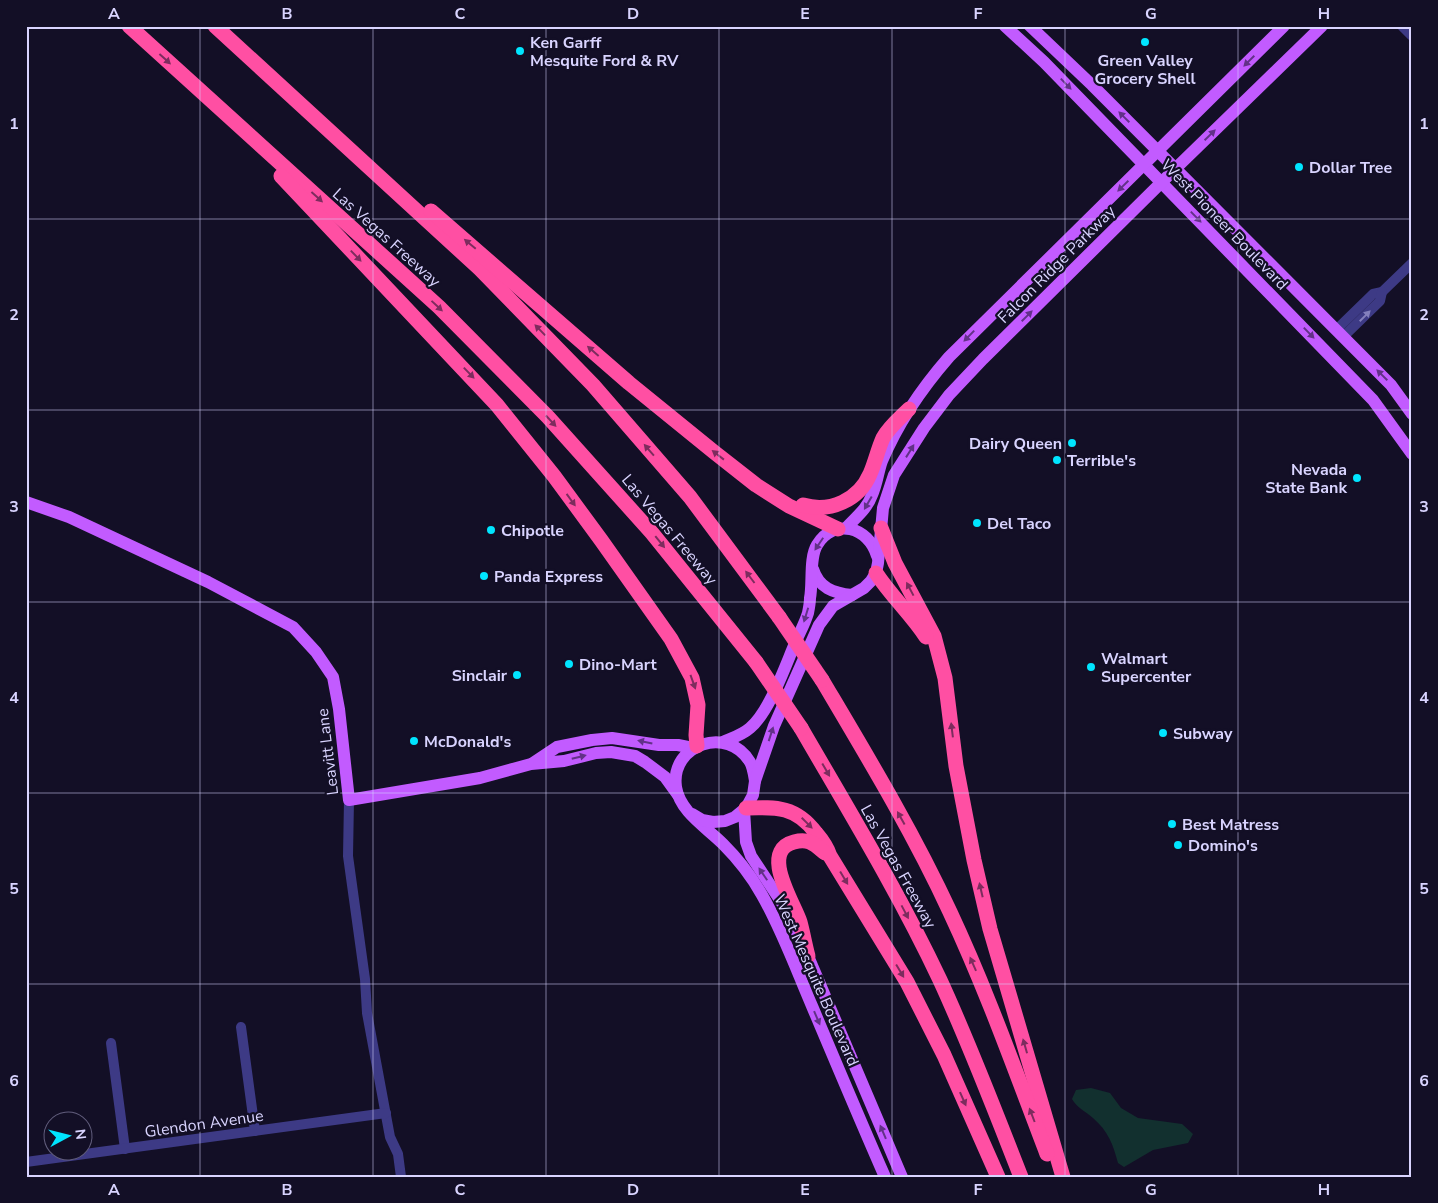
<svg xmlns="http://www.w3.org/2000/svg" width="1438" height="1203" font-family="'Nunito Sans',sans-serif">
  <rect width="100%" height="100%" fill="#130f26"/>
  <path fill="#12302f" d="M1091,1088L1110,1093L1121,1108L1138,1118L1182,1124L1193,1134L1188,1143L1153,1150L1124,1167L1118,1163C1113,1144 1108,1131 1093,1118C1085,1111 1077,1108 1072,1099L1076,1090Z"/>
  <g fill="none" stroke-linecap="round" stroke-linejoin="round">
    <g stroke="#3d3a85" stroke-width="10">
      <path d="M1402,26L1412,36"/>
      <path d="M1336,330L1373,294L1382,292L1412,263"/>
      <path d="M1343,337L1380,301L1382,292"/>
      <path d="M349,800L348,856L365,979L367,1013L390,1137L398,1154L401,1177"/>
      <path d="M241,1027L255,1131"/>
      <path d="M111,1043L125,1149"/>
      <path d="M26,1162L386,1113"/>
    </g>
    <g stroke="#c25bff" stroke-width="12">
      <path d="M1005,26L1044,62L1373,400L1412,454"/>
      <path d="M1030,26L1092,85L1391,385L1412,414"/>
      <path d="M26,502L69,517L208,582L293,627L316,652L333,677L339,709L349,800L480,778L531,764L564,761L596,753L611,752L635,756L645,762L665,777L678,795"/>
      <path d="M846,528C856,517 867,509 872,495C877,484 878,472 882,461C898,423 922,388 949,357L1284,26"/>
      <path d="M813,569C819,588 833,593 852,595"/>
      <path d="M723,742C732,738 742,735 750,728C770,711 785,666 796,641C800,632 805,623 808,613C809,608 810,603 810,598C813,583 809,558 817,545C834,517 869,527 877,556"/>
      <path d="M533,763L557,747L592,740L612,738L659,745H678L693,748"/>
      <path d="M755,781C754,775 753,767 750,762C728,725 670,744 676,787C680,812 706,827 723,844C738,859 752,877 762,895C782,930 796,969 812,1006C836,1063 860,1120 885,1177"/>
      <path d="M744,810L746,842L751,856L786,909L808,956L902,1177"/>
      <path d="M692,814L702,820L713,822L725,821L735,817L746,808L753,795L755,781L774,726L819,625L833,606L864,588L871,581L876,573L878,563L883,508L894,475L924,428L949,395L983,359L1175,169L1322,26"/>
    </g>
    <g stroke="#ff4fa3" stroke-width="15">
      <path d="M129,26L439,307L548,417L652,533L756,662"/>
      <path d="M215,26L480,269L593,385L690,497L779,617"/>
      <path d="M281,176L497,405L554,476L601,540L671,639L692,678L698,705L696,735L697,746"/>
      <path d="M431,211L629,383L714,452L756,485L789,506L838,529"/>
      <path d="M803,505C830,513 859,500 870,474C875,463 878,449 883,438C889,427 900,418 909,409"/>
      <path d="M881,528L895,563L934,636L945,678L956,766L974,860L990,929L1063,1177"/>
      <path d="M876,573C891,596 911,614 926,637"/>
      <path d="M822,680C867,756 913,832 950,912C987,991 1016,1073 1047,1154"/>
      <path d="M801,728C849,811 899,893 940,980C970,1045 995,1111 1021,1177"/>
      <path d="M746,808C776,807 796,806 816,833C822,840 827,847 830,856L907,982L944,1055L998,1177"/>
      <path d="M808,956C805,945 803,933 800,922C794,903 759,851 794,842C809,838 814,844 825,853"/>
    </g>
    <g stroke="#ff4fa3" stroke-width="15">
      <path d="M779,617L822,680"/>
      <path d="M756,662L801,728"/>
    </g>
  </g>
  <defs><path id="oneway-solid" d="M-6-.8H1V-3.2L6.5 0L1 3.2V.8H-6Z" transform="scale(1.25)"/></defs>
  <g fill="#7d2c5e">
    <use href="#oneway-solid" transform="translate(165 59) rotate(42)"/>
    <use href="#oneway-solid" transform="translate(317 197) rotate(42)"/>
    <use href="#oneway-solid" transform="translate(470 244) rotate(-140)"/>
    <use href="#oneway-solid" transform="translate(356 256) rotate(46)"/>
    <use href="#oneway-solid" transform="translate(437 306) rotate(43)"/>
    <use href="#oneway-solid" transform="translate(540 330) rotate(-134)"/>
    <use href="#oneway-solid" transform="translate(593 351) rotate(-139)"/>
    <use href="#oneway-solid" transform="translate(469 373) rotate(46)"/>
    <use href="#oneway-solid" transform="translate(551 421) rotate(47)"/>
    <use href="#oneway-solid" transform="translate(649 450) rotate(-131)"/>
    <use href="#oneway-solid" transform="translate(718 455) rotate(-142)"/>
    <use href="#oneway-solid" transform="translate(571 500) rotate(54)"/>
    <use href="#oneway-solid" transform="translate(660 542) rotate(51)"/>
    <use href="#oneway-solid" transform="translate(750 577) rotate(-127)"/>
    <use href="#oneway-solid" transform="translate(910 589) rotate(-118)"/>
    <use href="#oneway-solid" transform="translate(693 682) rotate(70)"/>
    <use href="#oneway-solid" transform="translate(952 730) rotate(-97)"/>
    <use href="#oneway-solid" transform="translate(826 770) rotate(60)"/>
    <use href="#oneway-solid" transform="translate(901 818) rotate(-119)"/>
    <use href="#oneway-solid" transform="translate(807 823) rotate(45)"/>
    <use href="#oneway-solid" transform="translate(844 878) rotate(59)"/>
    <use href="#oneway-solid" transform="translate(981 890) rotate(-103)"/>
    <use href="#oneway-solid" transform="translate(905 912) rotate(62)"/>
    <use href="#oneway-solid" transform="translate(973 964) rotate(-114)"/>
    <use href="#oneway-solid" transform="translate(900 971) rotate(59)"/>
    <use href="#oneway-solid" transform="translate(1025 1046) rotate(-106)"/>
    <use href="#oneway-solid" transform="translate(963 1099) rotate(66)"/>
    <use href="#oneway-solid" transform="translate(1032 1115) rotate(-111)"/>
  </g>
  <g fill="#623188">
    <use href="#oneway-solid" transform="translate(1249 61) rotate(135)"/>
    <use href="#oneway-solid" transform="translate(1066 84) rotate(46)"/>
    <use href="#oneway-solid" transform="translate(1124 117) rotate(-135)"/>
    <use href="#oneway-solid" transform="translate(1210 135) rotate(-44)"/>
    <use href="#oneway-solid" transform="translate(1123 186) rotate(136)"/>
    <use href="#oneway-solid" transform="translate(1196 217) rotate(46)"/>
    <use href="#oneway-solid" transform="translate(1027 316) rotate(-45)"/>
    <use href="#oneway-solid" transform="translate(1309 333) rotate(46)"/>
    <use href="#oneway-solid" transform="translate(969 336) rotate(134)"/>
    <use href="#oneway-solid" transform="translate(1382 375) rotate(-135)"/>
    <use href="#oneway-solid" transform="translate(910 451) rotate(-58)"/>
    <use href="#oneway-solid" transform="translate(868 503) rotate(120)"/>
    <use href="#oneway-solid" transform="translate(819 544) rotate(124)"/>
    <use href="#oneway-solid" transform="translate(806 615) rotate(107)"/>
    <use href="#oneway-solid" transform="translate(771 734) rotate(-72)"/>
    <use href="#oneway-solid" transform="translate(645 742) rotate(-168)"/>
    <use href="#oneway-solid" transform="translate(579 757) rotate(-14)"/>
    <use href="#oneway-solid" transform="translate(763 874) rotate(-124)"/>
    <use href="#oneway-solid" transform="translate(817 1018) rotate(67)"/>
    <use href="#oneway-solid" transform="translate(883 1132) rotate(-113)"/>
  </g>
  <use fill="#837fbc" href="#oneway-solid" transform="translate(1365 316) rotate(-45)"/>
  <path fill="none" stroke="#d9d4ff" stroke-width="1" stroke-opacity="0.55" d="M200,26V1177M373,26V1177M546,26V1177M719,26V1177M892,26V1177M1065,26V1177M1238,26V1177M26,219H1412M26,410H1412M26,602H1412M26,793H1412M26,984H1412"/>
  <g fill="#00e5ff" stroke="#130f26" stroke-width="2">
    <circle cx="1145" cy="42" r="5"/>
    <circle cx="520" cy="51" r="5"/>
    <circle cx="1299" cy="167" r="5"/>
    <circle cx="1072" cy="443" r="5"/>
    <circle cx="1057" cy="460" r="5"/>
    <circle cx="1357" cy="478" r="5"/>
    <circle cx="977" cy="523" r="5"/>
    <circle cx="491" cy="530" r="5"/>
    <circle cx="484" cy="576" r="5"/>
    <circle cx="569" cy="664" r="5"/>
    <circle cx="1091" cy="667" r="5"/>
    <circle cx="517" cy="675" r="5"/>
    <circle cx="1163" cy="733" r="5"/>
    <circle cx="414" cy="741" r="5"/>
    <circle cx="1172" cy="824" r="5"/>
    <circle cx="1178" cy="845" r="5"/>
  </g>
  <g text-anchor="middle" stroke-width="4.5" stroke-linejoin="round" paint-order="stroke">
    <g font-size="16" font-weight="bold" fill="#d9d4ff" stroke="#130f26" text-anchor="start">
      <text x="530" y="48">Ken Garff<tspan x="530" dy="18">Mesquite Ford &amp; RV</tspan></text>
      <text x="1145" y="66" text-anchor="middle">Green Valley<tspan x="1145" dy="18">Grocery Shell</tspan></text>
      <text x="1309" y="173">Dollar Tree</text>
      <text x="1062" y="449" text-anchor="end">Dairy Queen</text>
      <text x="1067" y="466">Terrible's</text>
      <text x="1347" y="475" text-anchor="end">Nevada<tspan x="1347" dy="18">State Bank</tspan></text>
      <text x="987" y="529">Del Taco</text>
      <text x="501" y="536">Chipotle</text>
      <text x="494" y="582">Panda Express</text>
      <text x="1101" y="664">Walmart<tspan x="1101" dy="18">Supercenter</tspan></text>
      <text x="579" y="670">Dino-Mart</text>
      <text x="507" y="681" text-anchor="end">Sinclair</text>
      <text x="1173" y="739">Subway</text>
      <text x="424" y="747">McDonald's</text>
      <text x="1182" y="830">Best Matress</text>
      <text x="1188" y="851">Domino's</text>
    </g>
    <g font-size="16" fill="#d9d4ff" stroke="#130f26">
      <text transform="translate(1225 224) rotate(46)" y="6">West Pioneer Boulevard</text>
      <text transform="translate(387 237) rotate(42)" y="6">Las Vegas Freeway</text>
      <text transform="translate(1056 264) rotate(-45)" y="6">Falcon Ridge Parkway</text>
      <text transform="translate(670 529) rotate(50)" y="6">Las Vegas Freeway</text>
      <text transform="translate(327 752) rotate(-97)" y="6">Leavitt Lane</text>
      <text transform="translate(899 866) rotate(61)" y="6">Las Vegas Freeway</text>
      <text transform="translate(817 980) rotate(66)" y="6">West Mesquite Boulevard</text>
      <text transform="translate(204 1123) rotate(-8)" y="6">Glendon Avenue</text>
    </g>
  </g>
  <rect width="1438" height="1203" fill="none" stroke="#130f26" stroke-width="55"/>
  <g transform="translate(68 1136) rotate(83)"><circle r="24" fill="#130f26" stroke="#625e7d"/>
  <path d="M0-4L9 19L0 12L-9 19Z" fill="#00e5ff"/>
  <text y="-8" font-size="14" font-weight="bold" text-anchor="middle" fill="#d9d4ff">N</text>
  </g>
  <rect x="28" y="28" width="1382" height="1148" fill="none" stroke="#d9d4ff" stroke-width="2"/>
  <g font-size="16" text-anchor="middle" font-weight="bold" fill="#d9d4ff">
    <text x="114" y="19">A</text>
    <text x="287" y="19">B</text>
    <text x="460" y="19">C</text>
    <text x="633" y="19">D</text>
    <text x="805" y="19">E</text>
    <text x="978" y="19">F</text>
    <text x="1151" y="19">G</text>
    <text x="1324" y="19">H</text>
    <text x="14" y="129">1</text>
    <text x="1424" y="129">1</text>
    <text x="14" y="320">2</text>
    <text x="1424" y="320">2</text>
    <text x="14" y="512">3</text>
    <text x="1424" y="512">3</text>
    <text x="14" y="703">4</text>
    <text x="1424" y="703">4</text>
    <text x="14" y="894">5</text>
    <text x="1424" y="894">5</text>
    <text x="14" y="1086">6</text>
    <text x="1424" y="1086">6</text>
    <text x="114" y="1195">A</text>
    <text x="287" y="1195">B</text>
    <text x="460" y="1195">C</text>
    <text x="633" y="1195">D</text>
    <text x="805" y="1195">E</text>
    <text x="978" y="1195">F</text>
    <text x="1151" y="1195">G</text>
    <text x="1324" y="1195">H</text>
  </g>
</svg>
